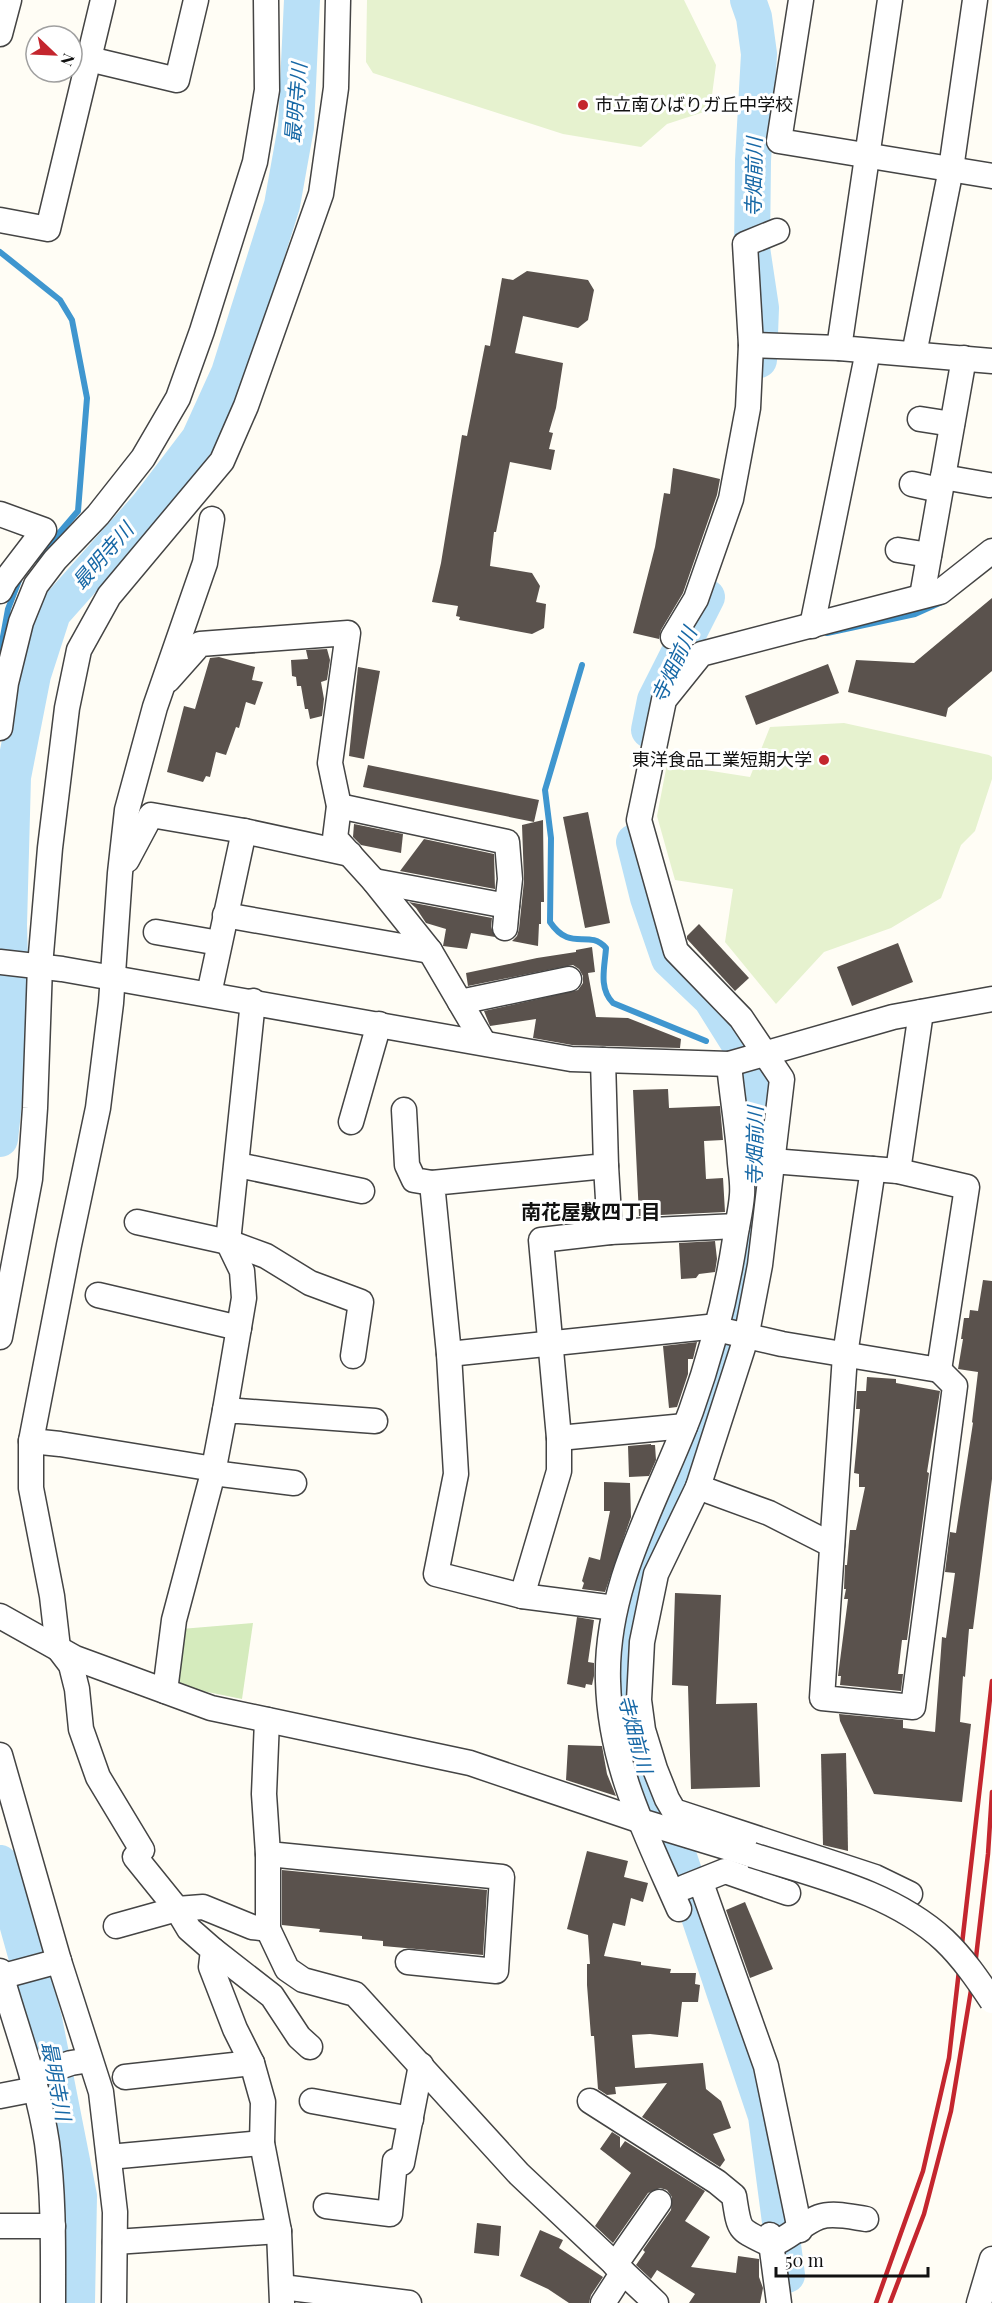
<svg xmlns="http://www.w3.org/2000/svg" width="992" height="2303" font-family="'Playfair Display','Noto Sans JP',serif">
  <rect width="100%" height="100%" fill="#fffdf5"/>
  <path fill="#d5ebbd" d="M253,1623L242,1699L188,1688L175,1683L181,1629Z"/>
  <g fill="#e6f2cf">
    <path d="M367,0H684L716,65L710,110L667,124L641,147L563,134L373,73L366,62Z"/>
    <path d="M844,723L989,755L992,757V779L975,831L961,845L941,898L891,928L824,952L776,1004L725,942L733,889L675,880L657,816L667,764L750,777L770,727Z"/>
  </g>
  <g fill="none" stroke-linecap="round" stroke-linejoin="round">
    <g stroke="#3f96cf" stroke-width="6">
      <path d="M0,252L60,300L72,320L87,398L78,511L37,559"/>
      <path d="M827,633L915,614L944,601"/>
      <path d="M0,653L8,609L20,578"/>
      <path d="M582,665L545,790L551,838L550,922C571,953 588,928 606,948C605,966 598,988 613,1003L706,1041"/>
      <path d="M0,1121L2,1127"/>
    </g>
    <g stroke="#b9e0f7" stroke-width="36">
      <path d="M748,0L754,17L759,54L753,161L752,248L761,308L759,360"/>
      <path d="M649,730L655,700L707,597"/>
      <path d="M634,842L648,898L669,959L711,999L741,1047L755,1096L756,1185L739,1301L730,1344L629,1611C623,1638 618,1666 622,1693C629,1742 653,1795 670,1841L676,1848L766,2116L787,2275"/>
      <path d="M0,1139L12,1029L9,925L13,777L33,675L53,613L148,506L199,439L229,373L282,205L296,127L302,0"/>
      <path d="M0,1863L44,2019L79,2196L77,2303"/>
    </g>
  </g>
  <g fill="#5a524d">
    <path d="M527,271L588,280L594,290L588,320L578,328L523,316L515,353L563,363L556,408L549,432L553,433L549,449L555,450L551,470L510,462L496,532H494L490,566L532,573L540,586L536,602L546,604L544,628L532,634L459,620L460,617L456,616L458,606L432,602L441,563L462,435L467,436L485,345L490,346L502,278L513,280Z"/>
    <path d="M673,468L720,479L717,495L683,593L661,630L659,639L633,633L655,547L664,493L670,494Z"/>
    <path d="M992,598V671L948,708L946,717L848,692L856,660L914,663Z"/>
    <path d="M327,649L330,660L327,680L321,682L324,699L322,716L310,719L308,709H305L301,686H297L296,677L292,676L291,660L308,659L306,650Z"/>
    <path d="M219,657L255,667L252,680L263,682L255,705L246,702L239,728L236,727L226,755L216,752L210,777L206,776L203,782L167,772L184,706L195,709L210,658Z"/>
    <path d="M828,664L839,693L756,725L745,696Z"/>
    <path d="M358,667L380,671L364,759L349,756Z"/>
    <path d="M368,765L539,800L534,822L363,787Z"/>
    <path d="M588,812L610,923L585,928L563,817Z"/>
    <path d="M543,820L544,902H541V924H539L538,946L512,941L517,936L519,929L524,881L522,825Z"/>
    <path d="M354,824L403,834L401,853L361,845L353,837Z"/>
    <path d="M424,839L494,854L495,889L400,871Z"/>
    <path d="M409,902L492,918L491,927L495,937L471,933L467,949L443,946L446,929L426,923L416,908Z"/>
    <path d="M699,924L749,978L735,991L687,939V936Z"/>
    <path d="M898,943L913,982L852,1006L837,967Z"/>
    <path d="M592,947L595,972L588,973L596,1017L628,1018L681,1039L680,1048L572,1045L533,1038L536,1019L490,1026L484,1011L578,990L583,983V976L579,969L573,965L468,986L466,973L537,958L576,952V950Z"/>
    <path d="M668,1089L669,1108L720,1106L723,1140L704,1141L706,1179L723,1178L725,1212L639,1216L633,1090Z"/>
    <path d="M715,1241L717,1259L715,1272L699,1274L696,1278L681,1279L679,1243Z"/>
    <path d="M983,1280L992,1281V1479L973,1629H969L965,1677L963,1676L960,1722L971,1724L962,1802L874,1794L840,1721L839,1714L903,1720V1728L935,1732L942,1637L946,1638L955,1573L945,1572L950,1532L956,1533L973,1423L972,1422L978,1372L958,1369L963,1339H961L964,1318H969L970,1310L978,1311Z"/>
    <path d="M697,1342L693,1359H688V1374L677,1407L669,1408L663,1346Z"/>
    <path d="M867,1377L896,1379V1383L940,1391L927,1472L929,1473L907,1640H902L898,1674H903L901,1691L840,1685L841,1676H838L848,1599H844L846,1589H844L845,1565H847L850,1530H856L865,1487H859V1474L854,1473L860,1409H856L857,1391H866Z"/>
    <path d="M651,1444V1445H655L656,1460L649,1476L629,1477L628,1446Z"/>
    <path d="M604,1482L630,1483L631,1517L605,1592L582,1589L584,1583L582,1581L589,1557L600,1560L610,1511H604Z"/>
    <path d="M675,1593L721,1595L716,1704L757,1703L760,1787L691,1789L688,1686L672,1685Z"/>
    <path d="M577,1617L594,1620L588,1662L594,1663V1676L592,1685L586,1684L585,1688L567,1684Z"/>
    <path d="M568,1745L602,1746L607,1774L616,1796L566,1780Z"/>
    <path d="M846,1753L847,1791L848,1851L823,1845L821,1754Z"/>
    <path d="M587,1851L628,1861L624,1877L648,1883L643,1902L631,1898L625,1926L613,1923L604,1956L641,1962V1965L671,1969L670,1973H696L695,1984L700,1985L698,2002H682L678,2037L650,2034L632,2035L635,2068L703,2063L706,2089L721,2101L731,2128L713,2134L725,2160L720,2167L642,2117L667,2083L615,2087L616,2094L607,2095L598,2089L594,2036H591L587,1985V1964H590L588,1935L567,1929Z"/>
    <path d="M282,1870L487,1890L483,1955L383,1946V1941L362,1939V1936L319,1932L320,1929L282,1925Z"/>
    <path d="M745,1902L773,1969L750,1978L726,1910Z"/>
    <path d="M612,2132L620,2137V2148L625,2141L705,2191L685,2221L710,2237L691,2267L736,2273L738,2256L759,2259V2277L763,2288L760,2303H689L695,2294L657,2270L651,2279L636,2265L645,2252L643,2250L671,2210L672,2197L667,2190L660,2188L648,2193L613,2243L595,2226L631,2173L600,2149Z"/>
    <path d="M477,2223L501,2226L499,2256L474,2253Z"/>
    <path d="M540,2230L563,2240L559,2248L603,2277L591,2295L589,2303H569L548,2289L520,2276Z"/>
  </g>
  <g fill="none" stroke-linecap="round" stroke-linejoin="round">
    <g stroke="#444" stroke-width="27">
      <g id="minor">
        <path d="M801,0L779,141L992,176"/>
        <path d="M890,0L839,348L992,361"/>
        <path d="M0,34L9,0"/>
        <path d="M89,59L177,80L196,0"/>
        <path d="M0,220L48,229L103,0"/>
        <path d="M751,345L839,348"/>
        <path d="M914,354L951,169L975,0"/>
        <path d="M920,419L952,424"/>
        <path d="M943,477L989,485"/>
        <path d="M912,484L940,490"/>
        <path d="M0,514L44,530L5,581L0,591"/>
        <path d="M212,519L205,563L155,707L127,810L120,873L111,1003L98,1108L69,1245L31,1441V1488L52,1596L58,1648L71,1665L77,1689L81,1729L98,1777L142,1850L135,1857L177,1909L189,1929L213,1950L211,1967L235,2029L252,2063L263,2102L262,2143L279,2231L282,2303"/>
        <path d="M898,550L929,555"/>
        <path d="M922,596L964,358"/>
        <path d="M812,626L868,351"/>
        <path d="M673,637L696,599L731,499L748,408L751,345L745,244L777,231"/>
        <path d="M168,680L200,644L348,633L330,763L339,806L335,838L374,881L430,951L484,1043"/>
        <path d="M0,728L6,683L21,622L36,585L55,560L98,515L143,458L178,398L202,331L255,162L267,90L266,0"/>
        <path d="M339,806L507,842L510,879L507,906L374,881"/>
        <path d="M127,860L151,815L244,831L350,854"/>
        <path d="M225,915L430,951"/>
        <path d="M505,928L507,906"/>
        <path d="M156,932L219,943"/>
        <path d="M0,962L62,969L571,1059L729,1064L893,1017L992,999"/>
        <path d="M209,994L244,831"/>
        <path d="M460,1002L569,979"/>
        <path d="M603,1060L606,1166L432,1183L449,1354L708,1327L782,1344L939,1370L967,1187L898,1171L772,1161"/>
        <path d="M404,1110L407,1165L414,1180L432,1183"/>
        <path d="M351,1122L379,1024"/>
        <path d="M238,1165L362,1191"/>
        <path d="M873,1169L845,1355L822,1698L913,1707L955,1386L939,1370"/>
        <path d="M898,1171L921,1012"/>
        <path d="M137,1222L228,1242L266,1256L310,1283L361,1302L353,1356"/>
        <path d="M610,1232L737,1226"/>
        <path d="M98,1295L239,1328"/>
        <path d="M0,1337L30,1179L35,1108L40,966L50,848L67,708L79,650L109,596L222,461L246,406L321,194L336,88L338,0"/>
        <path d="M449,1354L456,1474L436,1574L522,1596L559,1471V1438L541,1240L610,1232L606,1166"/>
        <path d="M225,1410L244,1298L242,1271L228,1242L253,1001"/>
        <path d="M559,1438L685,1426"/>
        <path d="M31,1441L60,1444L214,1469"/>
        <path d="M213,1473L294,1483"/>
        <path d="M698,1487L769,1513L832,1545"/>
        <path d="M522,1596L615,1608"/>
        <path d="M0,1616L75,1658L211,1708L470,1763L647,1823L752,1855"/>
        <path d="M165,1691L174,1620L213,1473L225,1410L375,1421"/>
        <path d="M267,1720L264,1794L268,1854L502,1877L496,1971L408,1962"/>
        <path d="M0,1755L59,1961L101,2092L115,2212L114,2303"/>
        <path d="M268,1854V1929L287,1969L303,1980L355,1994L519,2174L656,2303"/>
        <path d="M701,1883L766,2066L800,2230"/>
        <path d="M685,1887L725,1871L788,1893"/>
        <path d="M910,1894L875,1877L674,1811L667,1799L655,1769L643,1730L639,1700L642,1642L656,1574L698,1487L746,1338L760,1265L782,1079L741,1018L676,951L639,820L664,700L701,654L940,592L992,551"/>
        <path d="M679,1909C646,1834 610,1766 608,1681C605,1583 658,1500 691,1411C711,1355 726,1298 735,1239C737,1225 741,1210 742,1195C743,1184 741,1173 740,1163C738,1130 732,1097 729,1064"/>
        <path d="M116,1926L177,1909L203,1907L252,1927L268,1929"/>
        <path d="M213,1950L272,1996L299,2037L310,2047"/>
        <path d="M0,1971C16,2028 38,2084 47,2143C54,2196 53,2250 53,2303"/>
        <path d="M0,1977L59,1961"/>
        <path d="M32,2076L71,2063L90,2060"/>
        <path d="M125,2077L252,2063"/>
        <path d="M0,2096L36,2089"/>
        <path d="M312,2101L411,2119"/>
        <path d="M590,2101L717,2182L734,2196C740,2233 737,2228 771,2245C789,2238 803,2223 819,2217C833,2212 852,2217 866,2219"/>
        <path d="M109,2157L262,2143"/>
        <path d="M326,2206L390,2214L395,2161L402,2163L421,2065"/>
        <path d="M0,2226H53"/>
        <path d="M770,2235L779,2303"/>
        <path d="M115,2242L279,2231"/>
        <path d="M615,2265L659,2202"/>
        <path d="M282,2287L409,2303"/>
        <path d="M603,2303L623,2272"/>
        <path d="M979,2303L992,2259"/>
      </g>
    </g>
    <use href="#minor" stroke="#fff" stroke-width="24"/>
    <g stroke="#c4262e" stroke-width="4.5">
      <path d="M876,2303L923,2171L949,2058L992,1681"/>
      <path d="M890,2303L924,2214L951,2111L975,1966L988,1854L992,1792"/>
    </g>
    <g stroke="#444" stroke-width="27" stroke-linecap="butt">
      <path id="minor-bridge" d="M752,1855C817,1876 892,1892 944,1940C963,1958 978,1980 992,2001"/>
    </g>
    <use href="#minor-bridge" stroke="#fff" stroke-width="24"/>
  </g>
  <g fill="#c4262e" stroke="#fff" stroke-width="2">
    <circle cx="583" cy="105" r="6"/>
    <circle cx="824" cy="760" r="6"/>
  </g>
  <g text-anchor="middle" stroke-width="6" stroke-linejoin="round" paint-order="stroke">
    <g font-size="18" fill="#111" stroke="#fff" text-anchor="start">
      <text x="595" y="111">市立南ひばりガ丘中学校</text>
      <text x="812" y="766" text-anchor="end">東洋食品工業短期大学</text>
    </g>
    <g font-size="20" font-style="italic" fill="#1768a6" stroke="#fff">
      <text transform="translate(296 103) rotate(-85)" y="7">最明寺川</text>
      <text transform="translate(754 177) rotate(-89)" y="7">寺畑前川</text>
      <text transform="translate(103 556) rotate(-49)" y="7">最明寺川</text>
      <text transform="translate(674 665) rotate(-65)" y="7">寺畑前川</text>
      <text transform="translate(755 1146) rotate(-89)" y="7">寺畑前川</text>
      <text transform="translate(635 1734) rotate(75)" y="7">寺畑前川</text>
      <text transform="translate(56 2081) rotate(79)" y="7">最明寺川</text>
    </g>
    <g font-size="20" font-weight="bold" fill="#111" stroke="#fff">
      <text x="591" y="1219">南花屋敷四丁目</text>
    </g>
  </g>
  <g transform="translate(54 54) rotate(113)"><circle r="28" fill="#ffffff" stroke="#a0a0a0" stroke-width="1.5"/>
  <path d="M0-4.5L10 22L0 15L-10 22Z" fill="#c4262e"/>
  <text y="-9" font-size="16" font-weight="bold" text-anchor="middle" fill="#111111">N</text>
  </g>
  <path d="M776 2267v9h152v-9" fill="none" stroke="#111111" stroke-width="3"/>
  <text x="785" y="2267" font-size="18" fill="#111111" stroke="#ffffff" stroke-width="4.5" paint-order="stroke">50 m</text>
</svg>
